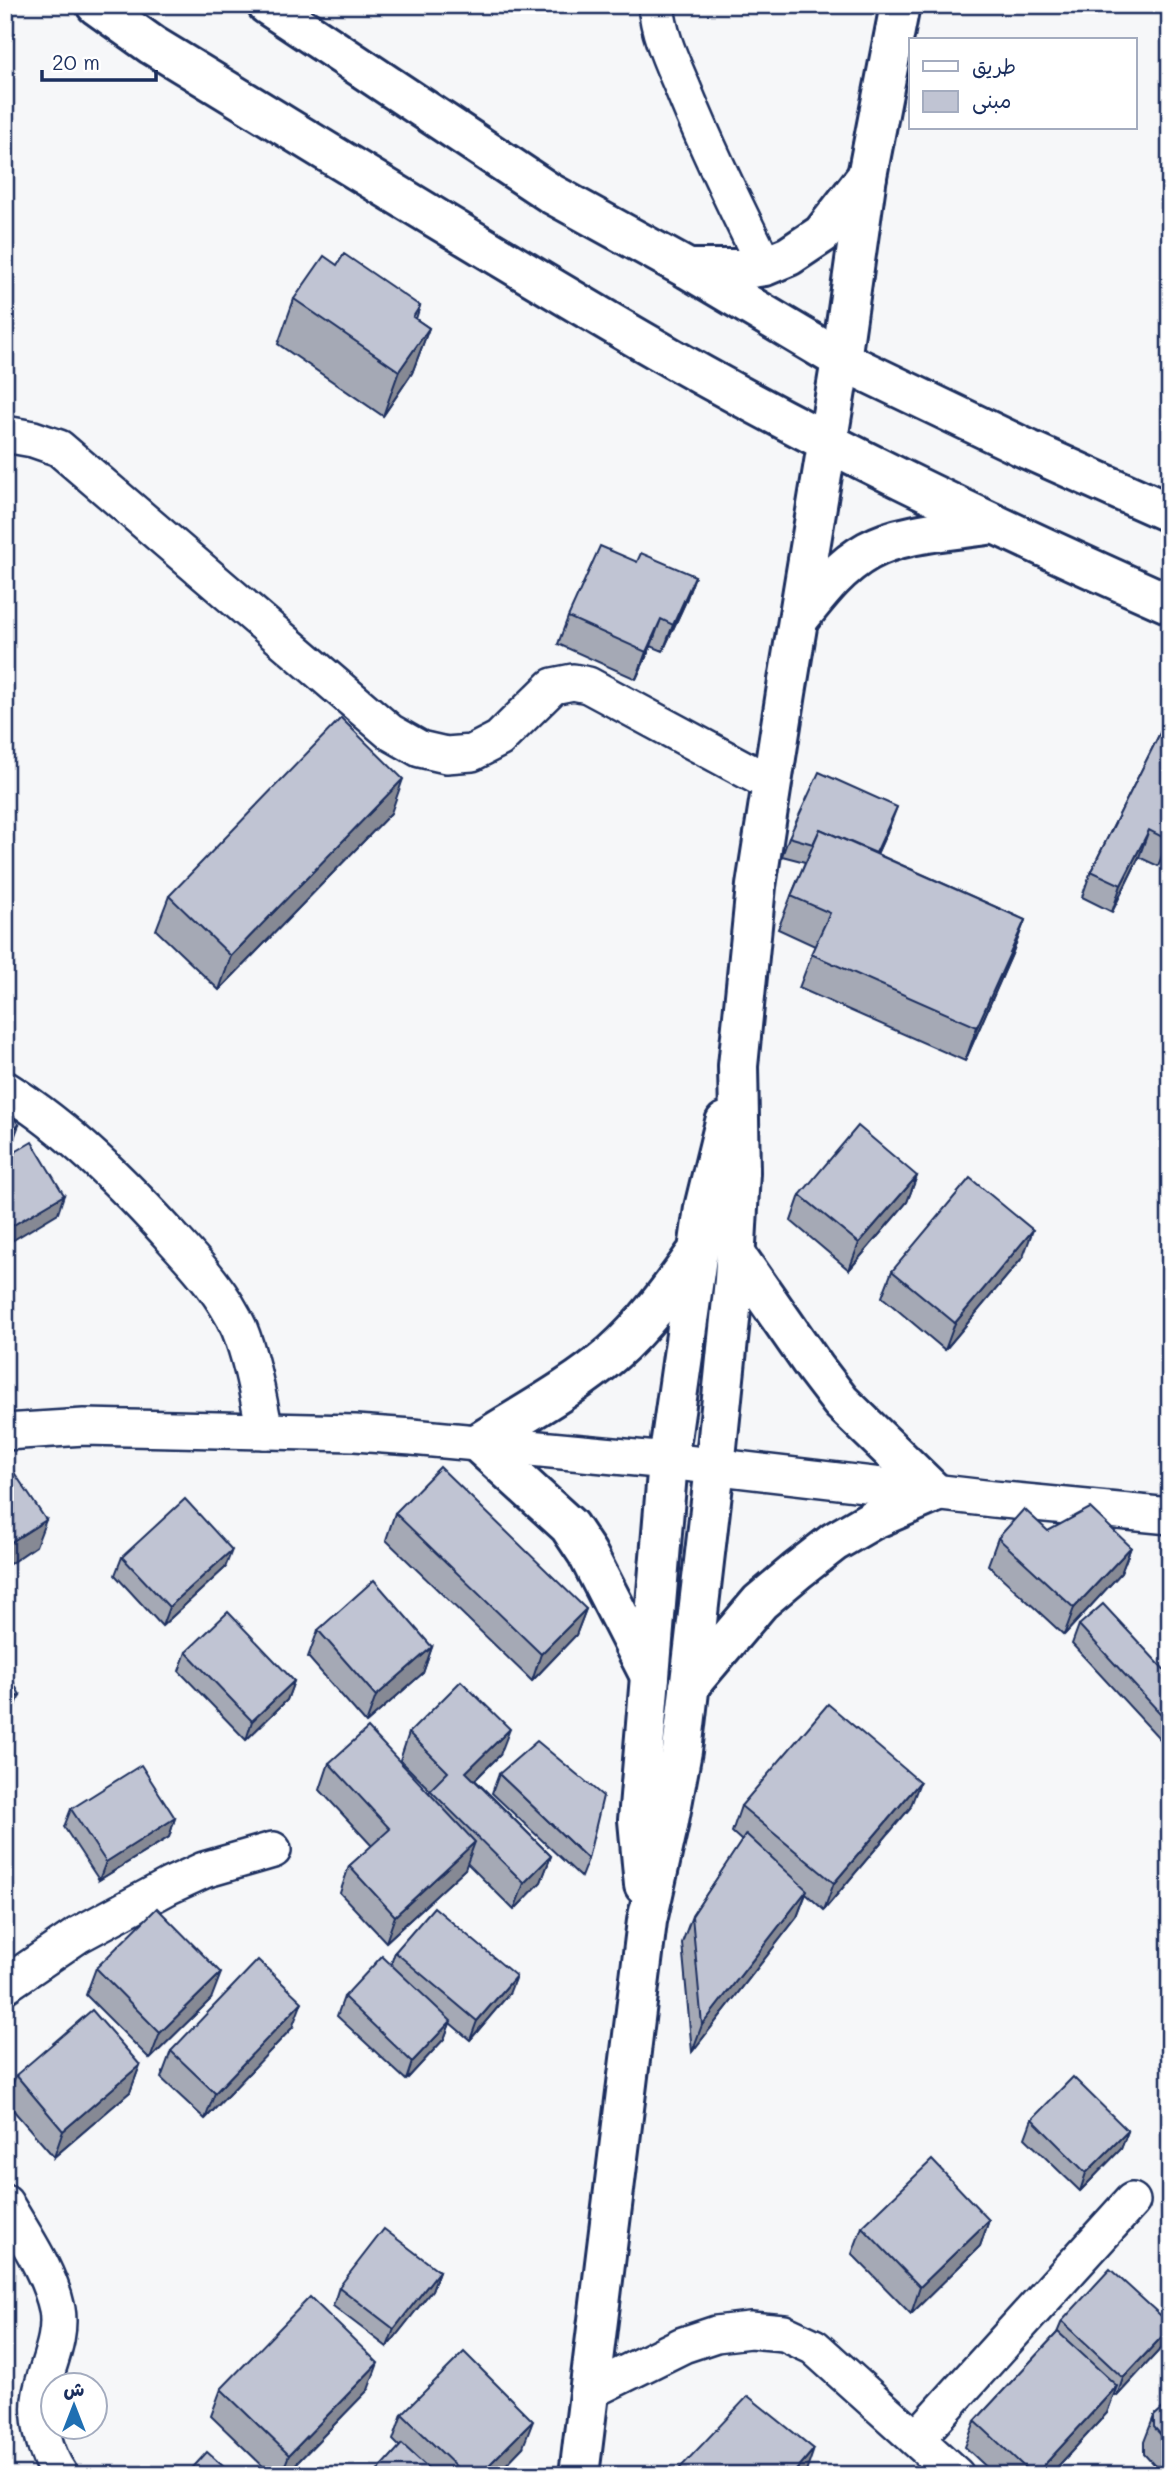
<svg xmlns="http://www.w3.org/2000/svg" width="1175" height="2480" font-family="Mali,'Playpen Sans Arabic',sans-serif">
  <rect width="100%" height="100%" fill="#f6f7f9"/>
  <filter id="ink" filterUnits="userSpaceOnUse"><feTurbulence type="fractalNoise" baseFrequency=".0143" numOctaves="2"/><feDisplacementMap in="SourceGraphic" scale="14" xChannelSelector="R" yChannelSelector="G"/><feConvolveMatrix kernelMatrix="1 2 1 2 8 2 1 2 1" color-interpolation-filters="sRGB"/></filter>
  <g filter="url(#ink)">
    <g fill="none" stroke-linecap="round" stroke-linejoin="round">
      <g stroke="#1b2f5e" stroke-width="40">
        <g id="minor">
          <path d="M656,5C659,38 674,66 686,96C710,154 737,210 765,266"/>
          <path d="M5,434L33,439L59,448L390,732L420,749L446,755L472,753L499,739L553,686L573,682L588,685L772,784"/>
          <path d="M5,1089C69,1129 126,1186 176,1242C200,1268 224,1295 239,1328C252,1360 258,1397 265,1431"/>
          <path d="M5,1432L84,1427L355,1433L412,1437L668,1461L993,1499L1170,1516"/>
          <path d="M5,1985L78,1935L169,1886L204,1870L273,1850"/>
          <path d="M5,2203C24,2236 49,2271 57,2309C62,2338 47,2365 41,2393C36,2419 45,2453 60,2475"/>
          <path d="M588,2392L683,2345L716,2334L750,2330L784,2333L814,2347L956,2475"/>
          <path d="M917,2438L1132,2201"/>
        </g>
      </g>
      <g stroke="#1b2f5e" stroke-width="44">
        <g id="tertiary">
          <path d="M650,1676L587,1553L569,1526L478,1443C522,1415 573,1388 612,1354C644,1326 670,1290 694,1256"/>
          <path d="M689,1686L760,1602L798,1570L834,1542L872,1520L935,1493L841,1402L815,1368L735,1253"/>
          <path d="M644,1885L638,1820L668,1461L704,1208L725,1122"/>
          <path d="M579,2475L647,1921L668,1826L682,1751L715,1467L734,1280L740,1172L738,1066L756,886L786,693L841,360L867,176L900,5"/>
        </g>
      </g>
      <g stroke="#1b2f5e" stroke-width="44">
        <g id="secondary">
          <path d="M96,5L152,45C315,144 477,245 642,341C812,440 990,524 1170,604"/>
          <path d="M267,5L550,193L688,269L841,360L1029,450L1170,513"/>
          <path d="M689,269H745L765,266L789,256L822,234L867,176"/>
          <path d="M799,619C819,594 839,567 868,551C901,532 956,530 994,524"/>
        </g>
      </g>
      <use href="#minor" stroke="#fff" stroke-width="35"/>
      <use href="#tertiary" stroke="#fff" stroke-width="38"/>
      <use href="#secondary" stroke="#fff" stroke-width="38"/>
    </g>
    <g fill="#a5a9b5" stroke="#1b2f5e" stroke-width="2">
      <path d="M337,265L420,306L416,319L429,328L412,373L383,416L278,344L294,299Z"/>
      <path d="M637,562L695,576L685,603L663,651L651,646L636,679L558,644L568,617Z"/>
      <path d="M1170,713V844L1158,866L1139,857L1112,912L1082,897L1091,871Z"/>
      <path d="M391,813L219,990L156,930L169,896Z"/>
      <path d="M890,825L877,854L1025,920L1012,954L965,1061L799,988L815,946L778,929L791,896L805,862L782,856L789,837Z"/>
      <path d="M917,1176L907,1202L849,1270L791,1221L800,1195Z"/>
      <path d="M1023,1257L945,1350L882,1297L892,1271Z"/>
      <path d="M395,1513L586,1609L576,1635L532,1681L386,1540Z"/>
      <path d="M1048,1531L1131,1547L1121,1573L1064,1635L988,1565L998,1538Z"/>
      <path d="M122,1557L225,1568L162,1626L115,1575Z"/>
      <path d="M1079,1625L1170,1676V1750L1072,1644Z"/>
      <path d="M318,1630L432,1647L423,1673L366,1723L308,1657Z"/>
      <path d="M186,1652L294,1681L287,1700L246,1740L179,1671Z"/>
      <path d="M409,1733L500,1755L475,1780L551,1856L541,1882L514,1910L467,1863L465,1869L386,1942L340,1893L349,1866L372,1846L320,1790L329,1763L429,1793L430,1790L400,1760Z"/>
      <path d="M499,1774L588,1859L581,1877L492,1793Z"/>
      <path d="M741,1806L910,1808L824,1910L806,1894L797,1917L692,2052L682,1943L692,1916L742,1841L732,1832Z"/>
      <path d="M71,1809L175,1818L169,1837L99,1880L64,1827Z"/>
      <path d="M395,1952L509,1994L470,2040L450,2023L444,2039L406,2080L337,2016L344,1997L391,1964Z"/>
      <path d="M96,1968L211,1999L150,2059L86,1995Z"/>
      <path d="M292,2028L205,2119L161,2078L171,2051Z"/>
      <path d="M140,2065L130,2092L54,2157L6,2102L16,2075Z"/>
      <path d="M1032,2119L1128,2131L1121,2149L1080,2191L1025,2138Z"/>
      <path d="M989,2220L980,2246L911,2314L852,2254L862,2227Z"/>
      <path d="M439,2271L432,2290L387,2347L333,2306L339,2287Z"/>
      <path d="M1062,2321L1170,2324V2332L1165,2344L1117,2396L1114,2394L1107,2413L1050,2475H995L965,2447L975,2421L1057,2333Z"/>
      <path d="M221,2389L368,2390L285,2475H272L211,2416Z"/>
      <path d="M1170,2402V2475H1163L1144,2454V2442L1154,2416Z"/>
      <path d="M402,2414L523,2447L496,2475H374L400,2447L393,2440Z"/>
    </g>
    <g fill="#868994" stroke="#1b2f5e" stroke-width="2">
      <path d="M429,328L412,373L383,416L399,371Z"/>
      <path d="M695,576L685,603L663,651L673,625Z"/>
      <path d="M661,619L651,646L636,679L646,652Z"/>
      <path d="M403,779L391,813L219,990L231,956Z"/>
      <path d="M897,807L890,825L862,887L869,868Z"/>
      <path d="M1149,830L1139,857L1112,912L1121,885Z"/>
      <path d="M1170,836V844L1158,866L1168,840Z"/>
      <path d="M1025,920L1012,954L965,1061L977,1027Z"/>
      <path d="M19,1125L12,1143L5,1148V1134Z"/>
      <path d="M917,1176L907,1202L849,1270L859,1243Z"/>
      <path d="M64,1195L58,1213L5,1245V1230Z"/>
      <path d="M1033,1230L1023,1257L945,1350L955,1323Z"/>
      <path d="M46,1520L36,1546L5,1567V1546Z"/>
      <path d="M1131,1547L1121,1573L1064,1635L1074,1608Z"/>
      <path d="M232,1550L225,1568L162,1626L169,1607Z"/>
      <path d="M586,1609L576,1635L532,1681L541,1654Z"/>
      <path d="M432,1647L423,1673L366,1723L376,1696Z"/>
      <path d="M294,1681L287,1700L246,1740L252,1721Z"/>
      <path d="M20,1695L10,1721L5,1724V1702Z"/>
      <path d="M510,1729L500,1755L456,1798L466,1772Z"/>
      <path d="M920,1782L910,1808L824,1910L834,1883Z"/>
      <path d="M175,1818L169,1837L99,1880L106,1862Z"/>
      <path d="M475,1842L465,1869L386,1942L395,1916Z"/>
      <path d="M551,1856L541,1882L514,1910L524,1883Z"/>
      <path d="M807,1890L797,1917L692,2052L702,2025Z"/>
      <path d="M221,1973L211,1999L150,2059L160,2033Z"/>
      <path d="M516,1976L509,1994L470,2040L477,2021Z"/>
      <path d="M302,2002L292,2028L205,2119L215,2093Z"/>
      <path d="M451,2021L444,2039L406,2080L412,2062Z"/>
      <path d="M140,2065L130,2092L54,2157L63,2131Z"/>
      <path d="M1128,2131L1121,2149L1080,2191L1086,2173Z"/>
      <path d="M989,2220L980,2246L911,2314L920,2287Z"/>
      <path d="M439,2271L432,2290L387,2347L394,2329Z"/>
      <path d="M1170,2328V2332L1165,2344L1117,2396L1123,2378Z"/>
      <path d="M378,2363L368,2390L285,2475H281L289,2455Z"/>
      <path d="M1117,2386L1107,2413L1050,2475H1035Z"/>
      <path d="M533,2421L523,2447L496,2475H479Z"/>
      <path d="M814,2449L805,2475H792Z"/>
    </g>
    <g fill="#c0c4d3" stroke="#1b2f5e" stroke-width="2">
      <path d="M344,254L420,306L413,317L429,328L399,371L294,299L324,256L337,265Z"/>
      <path d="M600,546L637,562L641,553L695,576L673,625L661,619L646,652L568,617Z"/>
      <path d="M1170,713V836L1168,840L1149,830L1121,885L1091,871Z"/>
      <path d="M341,718L403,779L231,956L169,896Z"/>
      <path d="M819,772L897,807L876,853L820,829L813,844L789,837Z"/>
      <path d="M820,829L1025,920L977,1027L811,954L830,913L791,896Z"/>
      <path d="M5,1106L19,1125L5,1134Z"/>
      <path d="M858,1126L917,1176L859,1243L800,1195Z"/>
      <path d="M32,1142L64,1195L5,1230V1158Z"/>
      <path d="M970,1178L1033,1230L955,1323L892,1271Z"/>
      <path d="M5,1459L46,1520L5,1546Z"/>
      <path d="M440,1467L586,1609L541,1654L395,1513Z"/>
      <path d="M185,1499L232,1550L169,1607L122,1557Z"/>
      <path d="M1090,1508L1131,1547L1074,1608L998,1538L1024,1509L1048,1531Z"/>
      <path d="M374,1580L432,1647L376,1696L318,1630Z"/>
      <path d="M1103,1604L1170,1676V1724L1079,1625Z"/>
      <path d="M228,1612L294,1681L252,1721L186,1652Z"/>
      <path d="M5,1666L20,1695L5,1702Z"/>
      <path d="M461,1681L510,1729L466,1772L551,1856L524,1883L430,1790L448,1772L409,1733Z"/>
      <path d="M828,1704L920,1782L834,1883L741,1806Z"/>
      <path d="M368,1728L475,1842L395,1916L349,1866L390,1829L329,1763Z"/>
      <path d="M537,1741L603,1796L588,1859L499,1774Z"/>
      <path d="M141,1765L175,1818L106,1862L71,1809Z"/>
      <path d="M746,1834L807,1890L702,2025L692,1916Z"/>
      <path d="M434,1907L516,1976L477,2021L395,1952Z"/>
      <path d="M157,1908L221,1973L160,2033L96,1968Z"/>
      <path d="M382,1956L451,2021L412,2062L344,1997Z"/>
      <path d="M258,1960L302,2002L215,2093L171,2051Z"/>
      <path d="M92,2010L140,2065L63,2131L16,2075Z"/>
      <path d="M1073,2077L1128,2131L1086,2173L1032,2119Z"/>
      <path d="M932,2160L989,2220L920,2287L862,2227Z"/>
      <path d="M384,2229L439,2271L394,2329L339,2287Z"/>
      <path d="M1110,2269L1170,2324V2328L1123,2378L1062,2321Z"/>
      <path d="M310,2297L378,2363L289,2455L221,2389Z"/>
      <path d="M1058,2332L1117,2386L1035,2475H1033L975,2421Z"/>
      <path d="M464,2352L533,2421L479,2475H465L402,2414Z"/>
      <path d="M748,2396L814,2449L792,2475H682L678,2470Z"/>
      <path d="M1170,2402V2445L1154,2427V2416Z"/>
      <path d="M402,2444L436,2475H374Z"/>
      <path d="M207,2452L233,2475H186Z"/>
    </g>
  </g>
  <rect width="1175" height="2480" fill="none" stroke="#fff" stroke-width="28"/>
  <rect x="14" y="14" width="1147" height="2452" fill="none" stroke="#1b2f5e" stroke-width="2.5" filter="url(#ink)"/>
  <rect x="909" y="38" width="228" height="91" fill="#ffffff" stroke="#a4acbf" stroke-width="2"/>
  <rect x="923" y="61" width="35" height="10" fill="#ffffff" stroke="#a4acbf" stroke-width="2"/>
  <text x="972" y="74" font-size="21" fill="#1b2f5e">طريق</text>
  <rect x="923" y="91" width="35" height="21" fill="#c0c4d3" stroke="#a4acbf" stroke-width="2"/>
  <text x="972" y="108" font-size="21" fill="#1b2f5e">مبنى</text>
  <g transform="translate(74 2406)"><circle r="33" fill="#ffffff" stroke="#a4acbf" stroke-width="2"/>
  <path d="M0-5L12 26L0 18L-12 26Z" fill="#1f6fb2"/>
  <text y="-10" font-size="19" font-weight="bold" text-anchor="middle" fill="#1b2f5e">ش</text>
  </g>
  <path d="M42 70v10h114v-10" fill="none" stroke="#1b2f5e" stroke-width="3.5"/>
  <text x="52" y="70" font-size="21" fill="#1b2f5e" stroke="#ffffff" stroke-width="5" paint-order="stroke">20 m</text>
</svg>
